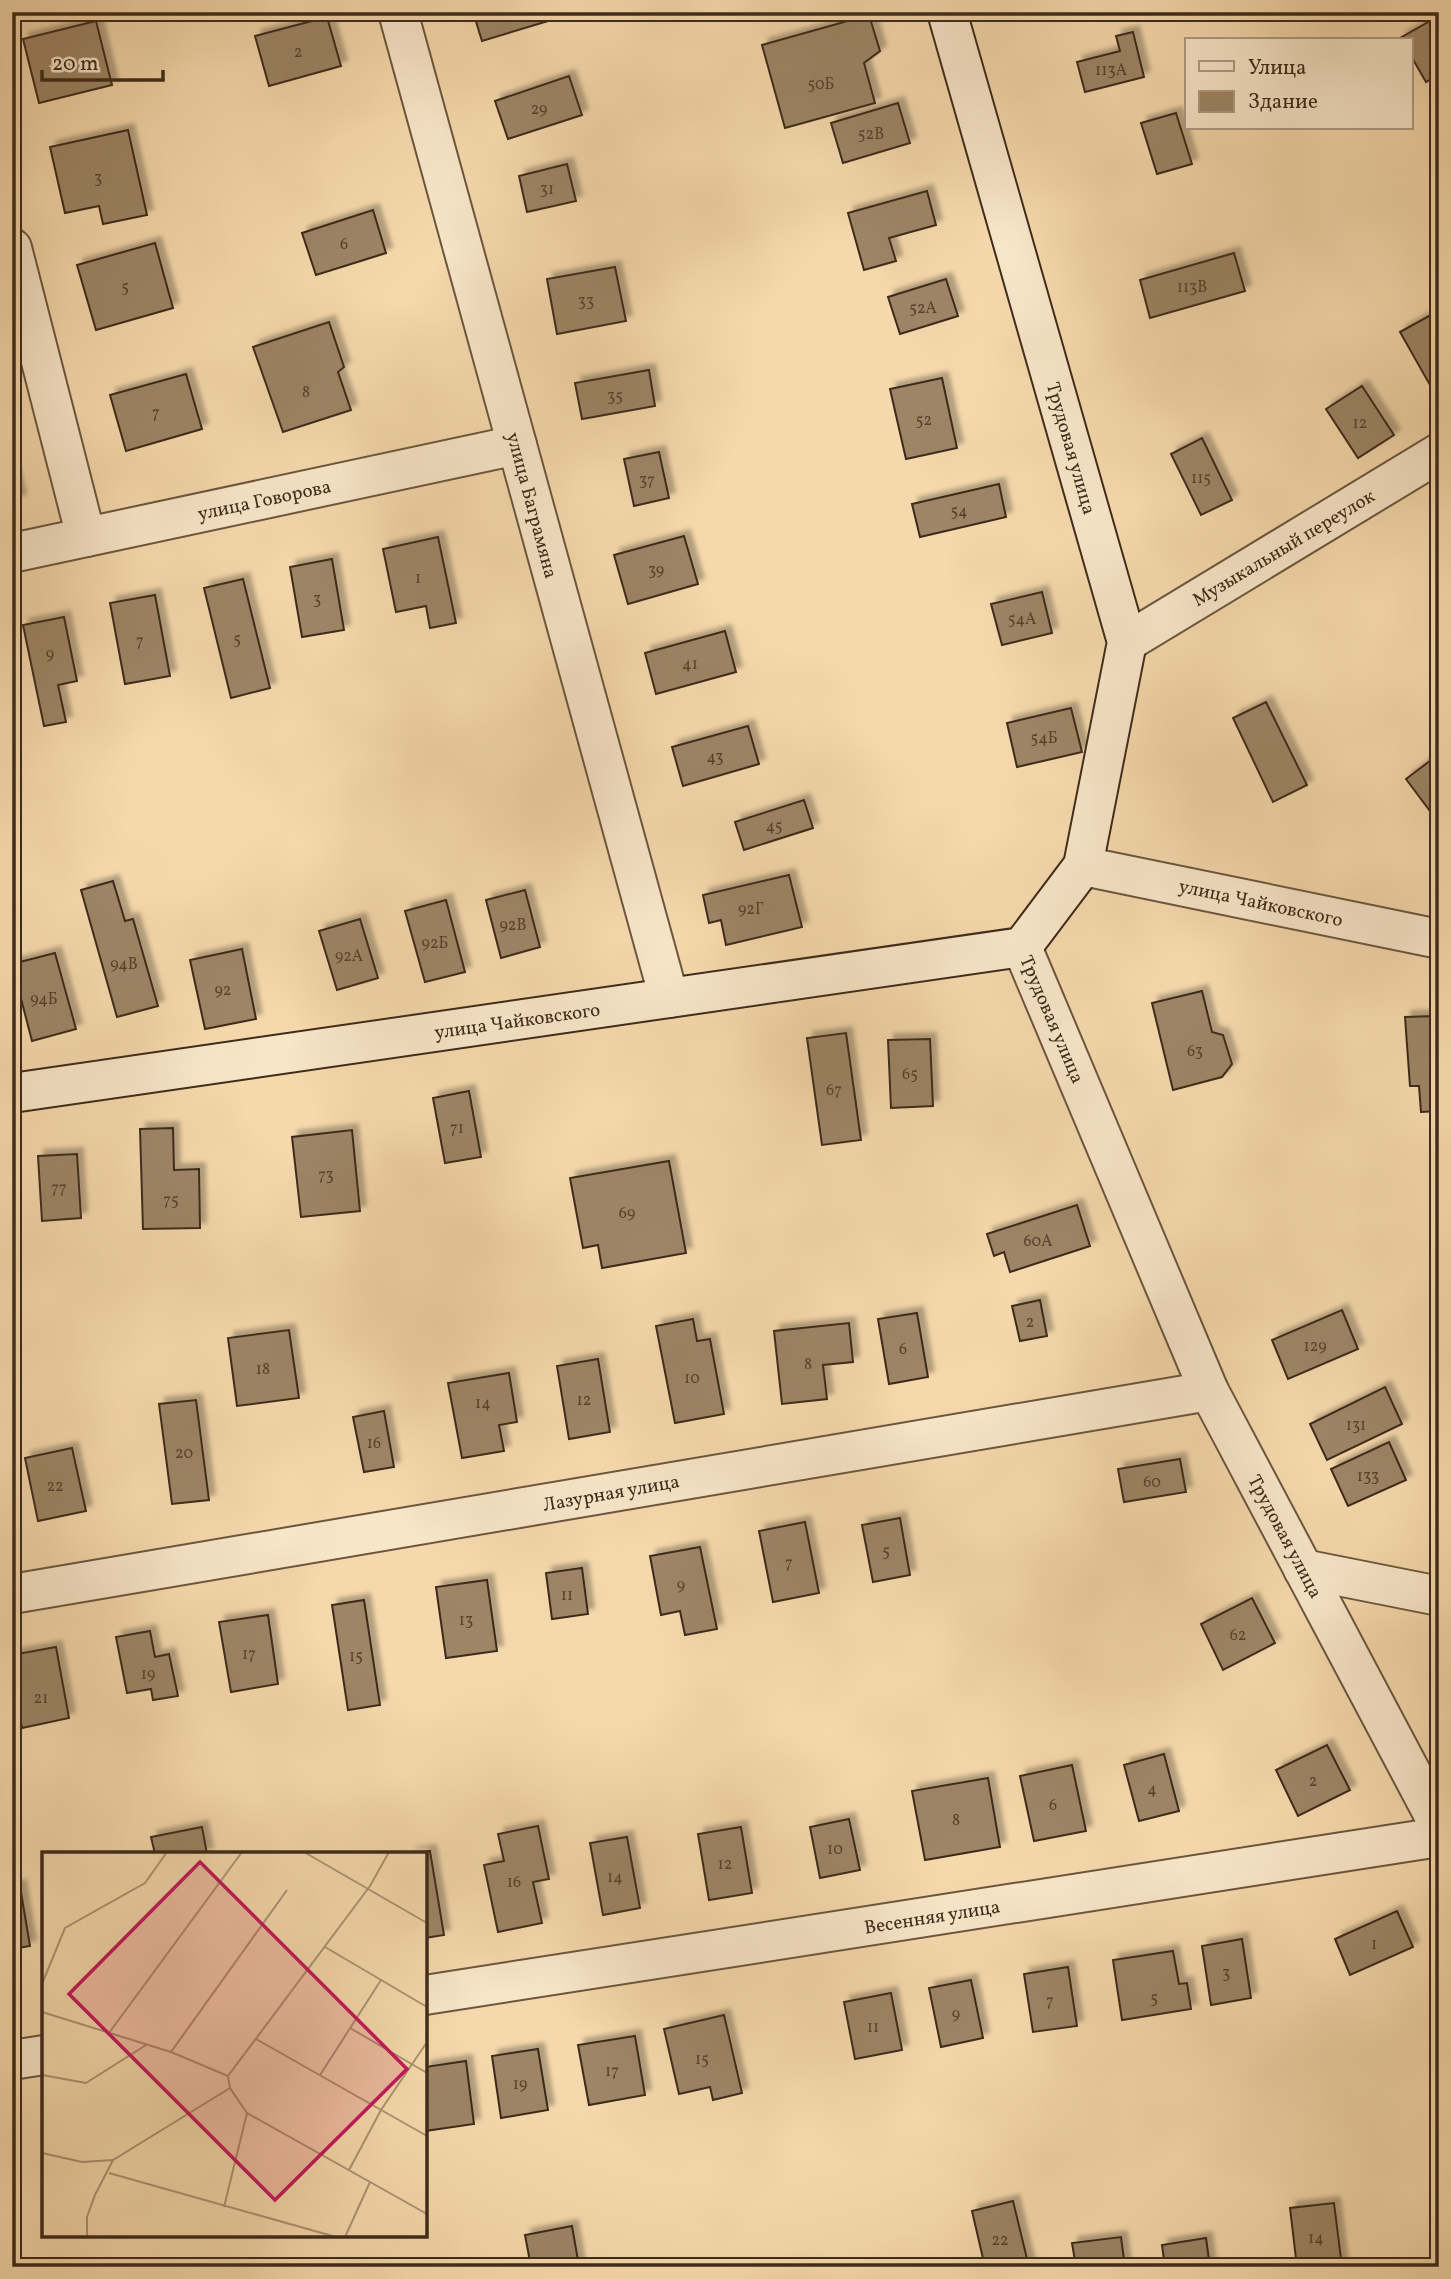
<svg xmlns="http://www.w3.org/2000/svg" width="1451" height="2279" font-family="Vollkorn,serif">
  <defs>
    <filter id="shadow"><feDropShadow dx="6" dy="-6" stdDeviation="2" flood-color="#0004"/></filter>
  </defs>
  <rect width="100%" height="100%" fill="#f5d9ac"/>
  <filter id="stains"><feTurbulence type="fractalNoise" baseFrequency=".00286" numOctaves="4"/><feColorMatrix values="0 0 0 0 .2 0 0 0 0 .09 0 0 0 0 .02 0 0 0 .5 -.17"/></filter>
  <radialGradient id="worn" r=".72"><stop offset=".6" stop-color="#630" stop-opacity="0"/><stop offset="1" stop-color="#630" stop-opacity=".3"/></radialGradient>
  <g fill="#9d8566" stroke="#3e2b1a" stroke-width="2" filter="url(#shadow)">
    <path d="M473,12H546L548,21L482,41Z"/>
    <path d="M869,15L880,51L864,63L875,103L785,128L762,45Z"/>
    <path d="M1439,16V74L1426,82L1411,56V40L1400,38Z"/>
    <path d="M327,17L341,66L269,86L255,36Z"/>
    <path d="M96,21L112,85L39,103L23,39Z"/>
    <path d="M1133,32L1144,77L1085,92L1077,62L1120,51L1116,36Z"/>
    <path d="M569,76L582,115L508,139L495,101Z"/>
    <path d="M898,103L910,143L843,163L831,123Z"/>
    <path d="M1176,113L1192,164L1157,174L1141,123Z"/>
    <path d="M128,130L147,215L103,224L99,206L65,213L50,147Z"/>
    <path d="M567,164L576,201L527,212L519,176Z"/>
    <path d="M927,191L936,225L889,238L896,261L864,270L848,213Z"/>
    <path d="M373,210L386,253L316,275L302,233Z"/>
    <path d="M155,243L173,308L96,330L77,265Z"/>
    <path d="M1234,253L1245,291L1150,318L1140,280Z"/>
    <path d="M615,267L626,321L557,334L547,279Z"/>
    <path d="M946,279L958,316L900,334L888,297Z"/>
    <path d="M1438,311H1439V401L1400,332Z"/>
    <path d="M329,322L344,367L338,372L351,410L283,432L253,347Z"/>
    <path d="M649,370L655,406L582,419L575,383Z"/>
    <path d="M186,374L202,429L126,451L110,395Z"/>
    <path d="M942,378L957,448L906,459L890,389Z"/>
    <path d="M1362,386L1394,435L1358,458L1326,409Z"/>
    <path d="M1202,438L1232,500L1201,515L1171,454Z"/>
    <path d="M659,452L669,498L634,506L624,459Z"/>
    <path d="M12,469L20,500L12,502Z"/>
    <path d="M999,484L1006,517L920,537L912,504Z"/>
    <path d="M684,536L698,584L628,604L614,555Z"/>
    <path d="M438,537L456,623L430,628L426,606L396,612L383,549Z"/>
    <path d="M332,559L344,630L302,637L290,567Z"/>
    <path d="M243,579L270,688L231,698L204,588Z"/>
    <path d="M1042,592L1052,633L1002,645L991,604Z"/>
    <path d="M155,595L170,676L125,684L110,603Z"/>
    <path d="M64,617L77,681L58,685L66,722L44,726L23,625Z"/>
    <path d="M725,631L736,672L656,694L645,653Z"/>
    <path d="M1266,702L1307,785L1273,802L1233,718Z"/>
    <path d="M1071,708L1082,752L1017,767L1007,723Z"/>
    <path d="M748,726L759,764L683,786L672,747Z"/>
    <path d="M1439,754V804L1430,811L1406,779Z"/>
    <path d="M804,800L813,828L744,850L735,822Z"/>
    <path d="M789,875L802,927L726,945L721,920L709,923L703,895Z"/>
    <path d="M113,881L125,921L133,919L158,1006L117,1017L81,890Z"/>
    <path d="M525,890L540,947L501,958L486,900Z"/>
    <path d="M446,900L465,972L425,982L405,911Z"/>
    <path d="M360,919L378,978L337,990L319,931Z"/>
    <path d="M242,949L256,1019L205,1029L190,960Z"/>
    <path d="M55,953L76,1029L32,1041L12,964Z"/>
    <path d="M1202,991L1212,1032L1223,1035L1232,1064L1222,1077L1173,1090L1152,1003Z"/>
    <path d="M1434,1016L1439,1111L1421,1112L1419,1086H1410L1405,1017Z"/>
    <path d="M846,1033L861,1140L822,1145L807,1038Z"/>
    <path d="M930,1039L933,1106L891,1108L888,1040Z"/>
    <path d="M469,1091L481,1157L445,1163L433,1098Z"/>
    <path d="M173,1128L174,1170L199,1169L200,1228L143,1229L140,1129Z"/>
    <path d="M352,1130L360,1211L301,1217L292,1137Z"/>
    <path d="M77,1154L81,1218L42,1221L38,1156Z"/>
    <path d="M669,1161L686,1253L602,1268L598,1245L583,1248L570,1178Z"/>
    <path d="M1077,1205L1090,1246L1010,1272L1004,1252L994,1256L987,1234Z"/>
    <path d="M1040,1300L1047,1336L1020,1341L1012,1306Z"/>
    <path d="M1342,1310L1358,1349L1288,1379L1272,1340Z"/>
    <path d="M917,1313L928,1377L889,1384L878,1319Z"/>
    <path d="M693,1319L697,1341L710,1339L724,1414L675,1423L656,1326Z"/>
    <path d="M849,1323L853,1362L823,1365L827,1399L782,1404L774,1331Z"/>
    <path d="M289,1330L299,1398L237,1406L228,1338Z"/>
    <path d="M598,1359L610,1432L569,1439L557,1366Z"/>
    <path d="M509,1373L517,1422L499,1425L504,1451L462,1458L448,1383Z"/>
    <path d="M1385,1387L1402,1424L1327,1460L1310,1424Z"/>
    <path d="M196,1400L209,1500L172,1504L159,1404Z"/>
    <path d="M384,1411L394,1467L364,1472L353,1417Z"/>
    <path d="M1389,1442L1406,1480L1348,1506L1331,1469Z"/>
    <path d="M72,1448L86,1511L38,1521L25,1458Z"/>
    <path d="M1180,1459L1186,1492L1124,1502L1118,1469Z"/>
    <path d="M900,1518L910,1575L873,1582L862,1525Z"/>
    <path d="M805,1522L819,1593L773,1602L759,1531Z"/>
    <path d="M700,1547L717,1629L685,1635L680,1611L661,1615L650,1556Z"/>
    <path d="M582,1568L588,1614L552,1619L546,1573Z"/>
    <path d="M487,1580L497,1651L446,1658L436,1587Z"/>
    <path d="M1252,1598L1275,1643L1223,1670L1201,1624Z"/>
    <path d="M364,1600L380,1705L348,1710L332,1605Z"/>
    <path d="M268,1615L278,1684L231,1692L219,1622Z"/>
    <path d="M150,1631L155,1657L169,1654L178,1696L153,1700L151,1689L127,1693L116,1637Z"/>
    <path d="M56,1647L69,1718L22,1728L12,1676V1655Z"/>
    <path d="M1327,1745L1350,1790L1298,1816L1276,1770Z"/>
    <path d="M1164,1754L1179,1811L1139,1821L1124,1765Z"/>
    <path d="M1072,1765L1086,1831L1034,1841L1020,1776Z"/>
    <path d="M988,1778L1000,1847L925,1860L912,1791Z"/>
    <path d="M849,1819L860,1870L820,1878L810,1827Z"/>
    <path d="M538,1826L549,1879L533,1882L542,1923L498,1932L484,1865L504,1861L498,1834Z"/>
    <path d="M202,1827L207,1854H155L151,1837Z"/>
    <path d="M741,1827L752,1893L709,1900L698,1834Z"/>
    <path d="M627,1837L640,1908L603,1915L590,1843Z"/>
    <path d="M430,1851L444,1935L425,1938V1854H410Z"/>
    <path d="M20,1886L30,1946L12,1949V1887Z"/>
    <path d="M1397,1911L1413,1947L1350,1975L1335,1939Z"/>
    <path d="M1242,1939L1251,1998L1211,2005L1202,1946Z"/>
    <path d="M1173,1951L1179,1984L1187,1983L1191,2009L1122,2020L1113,1960Z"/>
    <path d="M1068,1967L1077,2026L1033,2032L1024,1974Z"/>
    <path d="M971,1980L983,2038L941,2047L929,1988Z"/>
    <path d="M891,1993L902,2050L855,2059L844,2002Z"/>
    <path d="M724,2015L742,2093L713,2100L710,2087L679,2094L664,2029Z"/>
    <path d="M635,2036L645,2095L589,2105L578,2045Z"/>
    <path d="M538,2049L548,2110L501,2118L492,2056Z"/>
    <path d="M466,2061L474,2124L425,2131V2067Z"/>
    <path d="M1013,2201L1029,2267H985L972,2211Z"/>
    <path d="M1334,2203L1342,2267H1297L1290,2208Z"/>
    <path d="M572,2226L579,2266L531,2267L525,2235Z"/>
    <path d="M1121,2237L1125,2267H1076L1072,2243Z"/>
    <path d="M1206,2238L1210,2267H1165L1162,2245Z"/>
  </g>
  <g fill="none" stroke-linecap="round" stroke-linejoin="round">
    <g stroke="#6c563e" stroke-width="42">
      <g id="minor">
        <path d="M398,12L669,998"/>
        <path d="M12,248L86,537"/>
        <path d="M12,553L517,445"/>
        <path d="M1127,642L1439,453"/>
        <path d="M1083,866L1439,939"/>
        <path d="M1022,947L1209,1391L1439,1825"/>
        <path d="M1303,1569L1439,1596"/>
        <path d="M12,1594L1209,1391"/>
        <path d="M425,1995L1439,1837"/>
        <path d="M12,2060L44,2055"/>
      </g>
    </g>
    <g stroke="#3e2b1a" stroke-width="42">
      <path id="secondary" d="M12,1093L1022,947L1083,866L1127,642L947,12"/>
    </g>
    <use href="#minor" stroke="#f8e6c9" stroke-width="38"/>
    <use href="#secondary" stroke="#f8e6c9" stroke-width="38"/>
  </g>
  <g text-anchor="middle" stroke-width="5" stroke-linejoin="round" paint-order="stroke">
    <g font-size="16" fill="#56422d">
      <text x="298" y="57">2</text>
      <text x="1111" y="75">113А</text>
      <text x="821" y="89">50Б</text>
      <text x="539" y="114">29</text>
      <text x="871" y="139">52В</text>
      <text x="98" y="183">3</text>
      <text x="547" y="194">31</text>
      <text x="344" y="249">6</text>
      <text x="125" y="292">5</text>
      <text x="1192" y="292">113В</text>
      <text x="586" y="306">33</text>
      <text x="923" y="313">52А</text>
      <text x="306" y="397">8</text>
      <text x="615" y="401">35</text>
      <text x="156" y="418">7</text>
      <text x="924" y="425">52</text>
      <text x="1360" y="428">12</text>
      <text x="1201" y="483">115</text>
      <text x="647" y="485">37</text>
      <text x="959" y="516">54</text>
      <text x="656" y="575">39</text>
      <text x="418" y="583">1</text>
      <text x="317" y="604">3</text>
      <text x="1022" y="624">54А</text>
      <text x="237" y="644">5</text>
      <text x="140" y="646">7</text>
      <text x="50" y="659">9</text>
      <text x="690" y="669">41</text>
      <text x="1044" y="743">54Б</text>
      <text x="715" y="762">43</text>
      <text x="774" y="831">45</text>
      <text x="751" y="914">92Г</text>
      <text x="513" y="930">92В</text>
      <text x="435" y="948">92Б</text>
      <text x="349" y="961">92А</text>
      <text x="124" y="969">94В</text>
      <text x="223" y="995">92</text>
      <text x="44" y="1004">94Б</text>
      <text x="1195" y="1056">63</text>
      <text x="910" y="1079">65</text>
      <text x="834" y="1095">67</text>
      <text x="457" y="1133">71</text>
      <text x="326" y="1180">73</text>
      <text x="59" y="1193">77</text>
      <text x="171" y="1205">75</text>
      <text x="627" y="1218">69</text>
      <text x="1038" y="1246">60А</text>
      <text x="1030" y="1327">2</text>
      <text x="1315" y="1351">129</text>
      <text x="903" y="1354">6</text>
      <text x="808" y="1369">8</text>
      <text x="263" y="1374">18</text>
      <text x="692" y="1383">10</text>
      <text x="584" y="1405">12</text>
      <text x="483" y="1408">14</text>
      <text x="1356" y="1430">131</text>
      <text x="374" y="1448">16</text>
      <text x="184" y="1458">20</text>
      <text x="1368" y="1481">133</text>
      <text x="1152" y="1487">60</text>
      <text x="55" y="1491">22</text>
      <text x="886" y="1556">5</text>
      <text x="789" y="1568">7</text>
      <text x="681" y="1590">9</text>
      <text x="567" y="1600">11</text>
      <text x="466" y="1625">13</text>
      <text x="1238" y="1640">62</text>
      <text x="249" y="1659">17</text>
      <text x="356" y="1661">15</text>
      <text x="148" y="1679">19</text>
      <text x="41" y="1703">21</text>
      <text x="1313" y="1786">2</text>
      <text x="1152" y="1794">4</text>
      <text x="1053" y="1810">6</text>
      <text x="956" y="1825">8</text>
      <text x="835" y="1854">10</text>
      <text x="725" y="1869">12</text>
      <text x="615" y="1882">14</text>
      <text x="514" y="1887">16</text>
      <text x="1374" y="1949">1</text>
      <text x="1226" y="1978">3</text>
      <text x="1154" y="2003">5</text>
      <text x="1050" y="2006">7</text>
      <text x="956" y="2019">9</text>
      <text x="873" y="2032">11</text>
      <text x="702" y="2064">15</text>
      <text x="612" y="2076">17</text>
      <text x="520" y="2089">19</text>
      <text x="1316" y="2243">14</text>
      <text x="1000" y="2245">22</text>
    </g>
    <g font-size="19" fill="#3e2b1a" stroke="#f8e6c9">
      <text transform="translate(1072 448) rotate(74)" y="7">Трудовая улица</text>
      <text transform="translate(264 499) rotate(-12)" y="7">улица Говорова</text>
      <text transform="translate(533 505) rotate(75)" y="7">улица Баграмяна</text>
      <text transform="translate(1283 547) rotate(-31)" y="7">Музыкальный переулок</text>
      <text transform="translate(1261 902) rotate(12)" y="7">улица Чайковского</text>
      <text transform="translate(1053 1019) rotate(67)" y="7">Трудовая улица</text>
      <text transform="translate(517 1020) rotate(-8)" y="7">улица Чайковского</text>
      <text transform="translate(611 1492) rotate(-10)" y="7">Лазурная улица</text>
      <text transform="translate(1286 1536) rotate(62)" y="7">Трудовая улица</text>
      <text transform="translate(932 1916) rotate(-9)" y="7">Весенняя улица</text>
    </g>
  </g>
  <g transform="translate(42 1852)">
    <rect width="385" height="385" fill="#f5d9ac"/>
    <path fill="none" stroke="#ac9372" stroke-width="2" d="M262,0L385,71M347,0L328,34L186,224L188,236L205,261L385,362M283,95L385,155M0,132L23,76L103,31L125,0M0,160L129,200L186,224M308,176L385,221M67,181L200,0M214,187L385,284M129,200L245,38M0,223L44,231L104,193M278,223L339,128M0,301L40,310L71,308L188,236M307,318L339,258L385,190M67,321L294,385M182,355L205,261M45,385V365L53,343L71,308M303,385L328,330"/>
    <path fill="#c2185b" fill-opacity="0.15" stroke="#c2185b" stroke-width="3.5" d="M158,10L365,217L233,348L27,142Z"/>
    <rect width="385" height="385" fill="none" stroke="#3e2b1a" stroke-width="3.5"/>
  </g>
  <rect width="1451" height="2279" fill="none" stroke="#f5d9ac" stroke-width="42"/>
  <rect x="14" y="14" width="1423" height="2251" fill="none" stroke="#3e2b1a" stroke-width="3.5"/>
  <rect x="21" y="21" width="1409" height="2237" fill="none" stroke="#3e2b1a" stroke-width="2"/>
  <rect x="1185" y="38" width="228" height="91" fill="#f8e6c9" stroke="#ae9b83" stroke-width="2"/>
  <rect x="1199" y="61" width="35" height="10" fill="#f8e6c9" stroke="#ae9b83" stroke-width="2"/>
  <text x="1248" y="74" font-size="21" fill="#3e2b1a">Улица</text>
  <rect x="1199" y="91" width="35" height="21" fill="#9d8566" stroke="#ae9b83" stroke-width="2"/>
  <text x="1248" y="108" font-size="21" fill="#3e2b1a">Здание</text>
  <path d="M42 70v10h121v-10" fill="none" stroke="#3e2b1a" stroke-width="3.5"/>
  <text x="52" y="70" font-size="21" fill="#3e2b1a" stroke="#f8e6c9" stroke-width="5" paint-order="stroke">20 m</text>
  <rect width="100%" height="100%" filter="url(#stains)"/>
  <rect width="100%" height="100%" fill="url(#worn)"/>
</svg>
